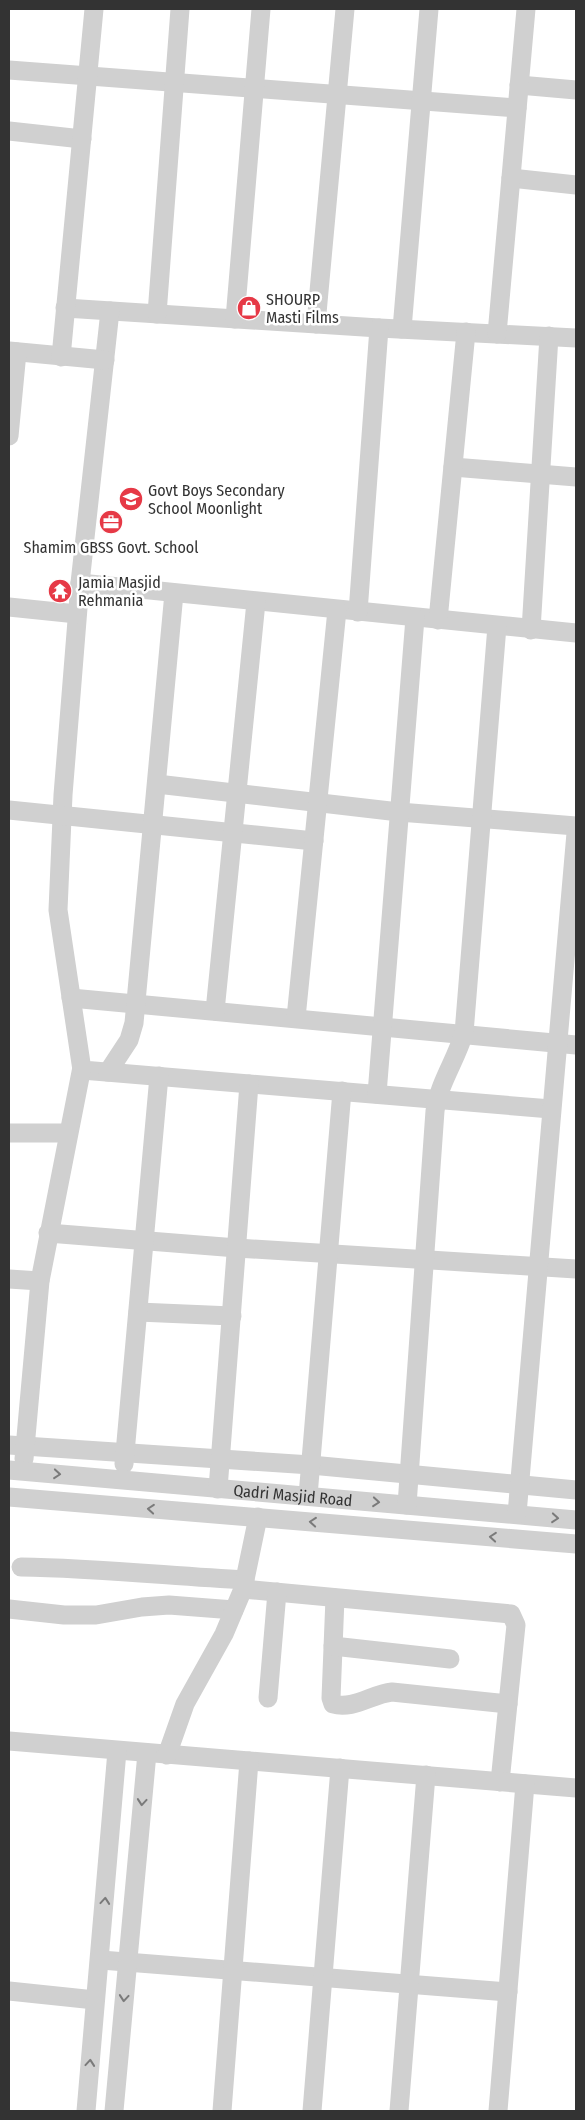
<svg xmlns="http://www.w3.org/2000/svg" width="585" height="2120" font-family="'Fira Sans Condensed',sans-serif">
  <rect width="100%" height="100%" fill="#fff"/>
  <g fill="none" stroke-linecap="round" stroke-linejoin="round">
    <g stroke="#d0d0d0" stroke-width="19">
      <path d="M9,70L517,108"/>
      <path d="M519,85L576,90"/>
      <path d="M9,131L82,139"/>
      <path d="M511,178L576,185"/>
      <path d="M65,308L379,328L576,338"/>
      <path d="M110,311L80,583L63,795L58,910L82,1070L551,1109"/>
      <path d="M157,314L180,9"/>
      <path d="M235,319L261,9"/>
      <path d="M316,324L345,9"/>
      <path d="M402,329L429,9"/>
      <path d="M497,334L526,9"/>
      <path d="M9,351L105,360"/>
      <path d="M61,357L94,9"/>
      <path d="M9,436L17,352"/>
      <path d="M453,467L576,477"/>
      <path d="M80,583L576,633"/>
      <path d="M9,607L77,614"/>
      <path d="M358,612L379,328"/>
      <path d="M438,620L466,332"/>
      <path d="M531,630L549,336"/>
      <path d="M157,784L399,812L576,826"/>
      <path d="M9,810L314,841"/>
      <path d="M71,998L576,1045"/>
      <path d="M215,1011L256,602"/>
      <path d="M296,1018L337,610"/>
      <path d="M108,1072L129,1040L134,1023L174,593"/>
      <path d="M377,1094L415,618"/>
      <path d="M9,1133H68"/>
      <path d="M48,1233L237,1248L576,1269"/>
      <path d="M9,1279L40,1281"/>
      <path d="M138,1312L232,1316"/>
      <path d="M9,1445L311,1465L576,1490"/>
      <path d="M24,1459L40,1281L82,1067"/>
      <path d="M124,1464L159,1076"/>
      <path id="s1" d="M9,1470L576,1520"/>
      <path d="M218,1489L249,1084"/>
      <path d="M308,1496L342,1091"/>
      <path d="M9,1497L576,1544"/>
      <path d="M407,1505L435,1111C439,1083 456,1060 464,1033L497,626"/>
      <path d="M517,1514L576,833"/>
      <path d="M21,1567C96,1568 170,1576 245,1580"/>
      <path d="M243,1589L511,1614L516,1625L500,1782"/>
      <path d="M335,1598L331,1698L333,1704C353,1710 372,1694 392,1692L508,1704"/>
      <path d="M9,1609L64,1615H96L142,1607L169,1605L234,1610"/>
      <path d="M333,1646L450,1659"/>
      <path d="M268,1698L277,1592"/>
      <path d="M9,1741L576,1788"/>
      <path d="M167,1755L185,1704L224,1634L243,1589L258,1517"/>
      <path d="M101,1960L508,1992"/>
      <path d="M9,1991L95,2000"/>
      <path d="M86,2111L117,1751"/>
      <path d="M114,2111L147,1753"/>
      <path d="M222,2111L249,1761"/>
      <path d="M312,2111L340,1768"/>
      <path d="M399,2111L426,1775"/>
      <path d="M498,2111L525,1784"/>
    </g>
  </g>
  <defs><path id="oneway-chevron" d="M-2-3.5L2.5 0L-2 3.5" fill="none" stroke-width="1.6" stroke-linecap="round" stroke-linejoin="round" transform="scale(1.25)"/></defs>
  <g stroke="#7a7a7a">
    <use href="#oneway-chevron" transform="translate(57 1474) rotate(5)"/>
    <use href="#oneway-chevron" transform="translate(376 1502) rotate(5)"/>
    <use href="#oneway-chevron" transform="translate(151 1509) rotate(-175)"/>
    <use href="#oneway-chevron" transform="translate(555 1518) rotate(5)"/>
    <use href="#oneway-chevron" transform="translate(313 1522) rotate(-175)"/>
    <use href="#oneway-chevron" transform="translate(493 1537) rotate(-175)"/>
    <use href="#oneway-chevron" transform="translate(142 1802) rotate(95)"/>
    <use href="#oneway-chevron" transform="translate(105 1901) rotate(-85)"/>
    <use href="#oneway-chevron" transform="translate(124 1998) rotate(95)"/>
    <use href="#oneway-chevron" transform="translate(90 2063) rotate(-85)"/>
  </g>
  <defs>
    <g id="shop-disc" transform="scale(1.25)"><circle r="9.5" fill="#e63946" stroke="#fff"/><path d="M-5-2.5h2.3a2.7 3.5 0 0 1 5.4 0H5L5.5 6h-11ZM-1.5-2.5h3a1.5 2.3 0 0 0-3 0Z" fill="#fff"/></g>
    <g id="school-disc" transform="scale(1.25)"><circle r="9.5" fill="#e63946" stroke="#fff"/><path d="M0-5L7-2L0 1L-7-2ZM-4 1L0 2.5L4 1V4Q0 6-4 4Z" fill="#fff"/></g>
    <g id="office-disc" transform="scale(1.25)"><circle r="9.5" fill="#e63946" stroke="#fff"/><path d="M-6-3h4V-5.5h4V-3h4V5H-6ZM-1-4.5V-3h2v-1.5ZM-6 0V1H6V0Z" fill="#fff"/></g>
    <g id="temple-disc" transform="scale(1.25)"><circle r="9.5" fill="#e63946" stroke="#fff"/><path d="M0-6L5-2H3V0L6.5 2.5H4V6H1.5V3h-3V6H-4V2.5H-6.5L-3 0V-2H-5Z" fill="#fff"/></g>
  </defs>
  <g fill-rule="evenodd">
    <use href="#shop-disc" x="249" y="308"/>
    <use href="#school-disc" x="131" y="499"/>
    <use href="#office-disc" x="111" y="522"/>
    <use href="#temple-disc" x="60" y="591"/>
  </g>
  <g text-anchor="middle" stroke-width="5" stroke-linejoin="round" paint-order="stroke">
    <g font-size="16" fill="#333" stroke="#fff" text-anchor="start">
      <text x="266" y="305">SHOURP<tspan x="266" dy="18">Masti Films</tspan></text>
      <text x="148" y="496">Govt Boys Secondary<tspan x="148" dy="18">School Moonlight</tspan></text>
      <text x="111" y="553" text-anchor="middle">Shamim GBSS Govt. School</text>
      <text x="78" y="588">Jamia Masjid<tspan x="78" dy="18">Rehmania</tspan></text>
    </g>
    <g font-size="16" fill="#333" stroke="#fff">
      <text dy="6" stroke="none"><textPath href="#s1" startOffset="285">Qadri Masjid Road</textPath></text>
    </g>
  </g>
  <rect width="585" height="2120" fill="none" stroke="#333333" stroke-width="20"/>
</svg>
